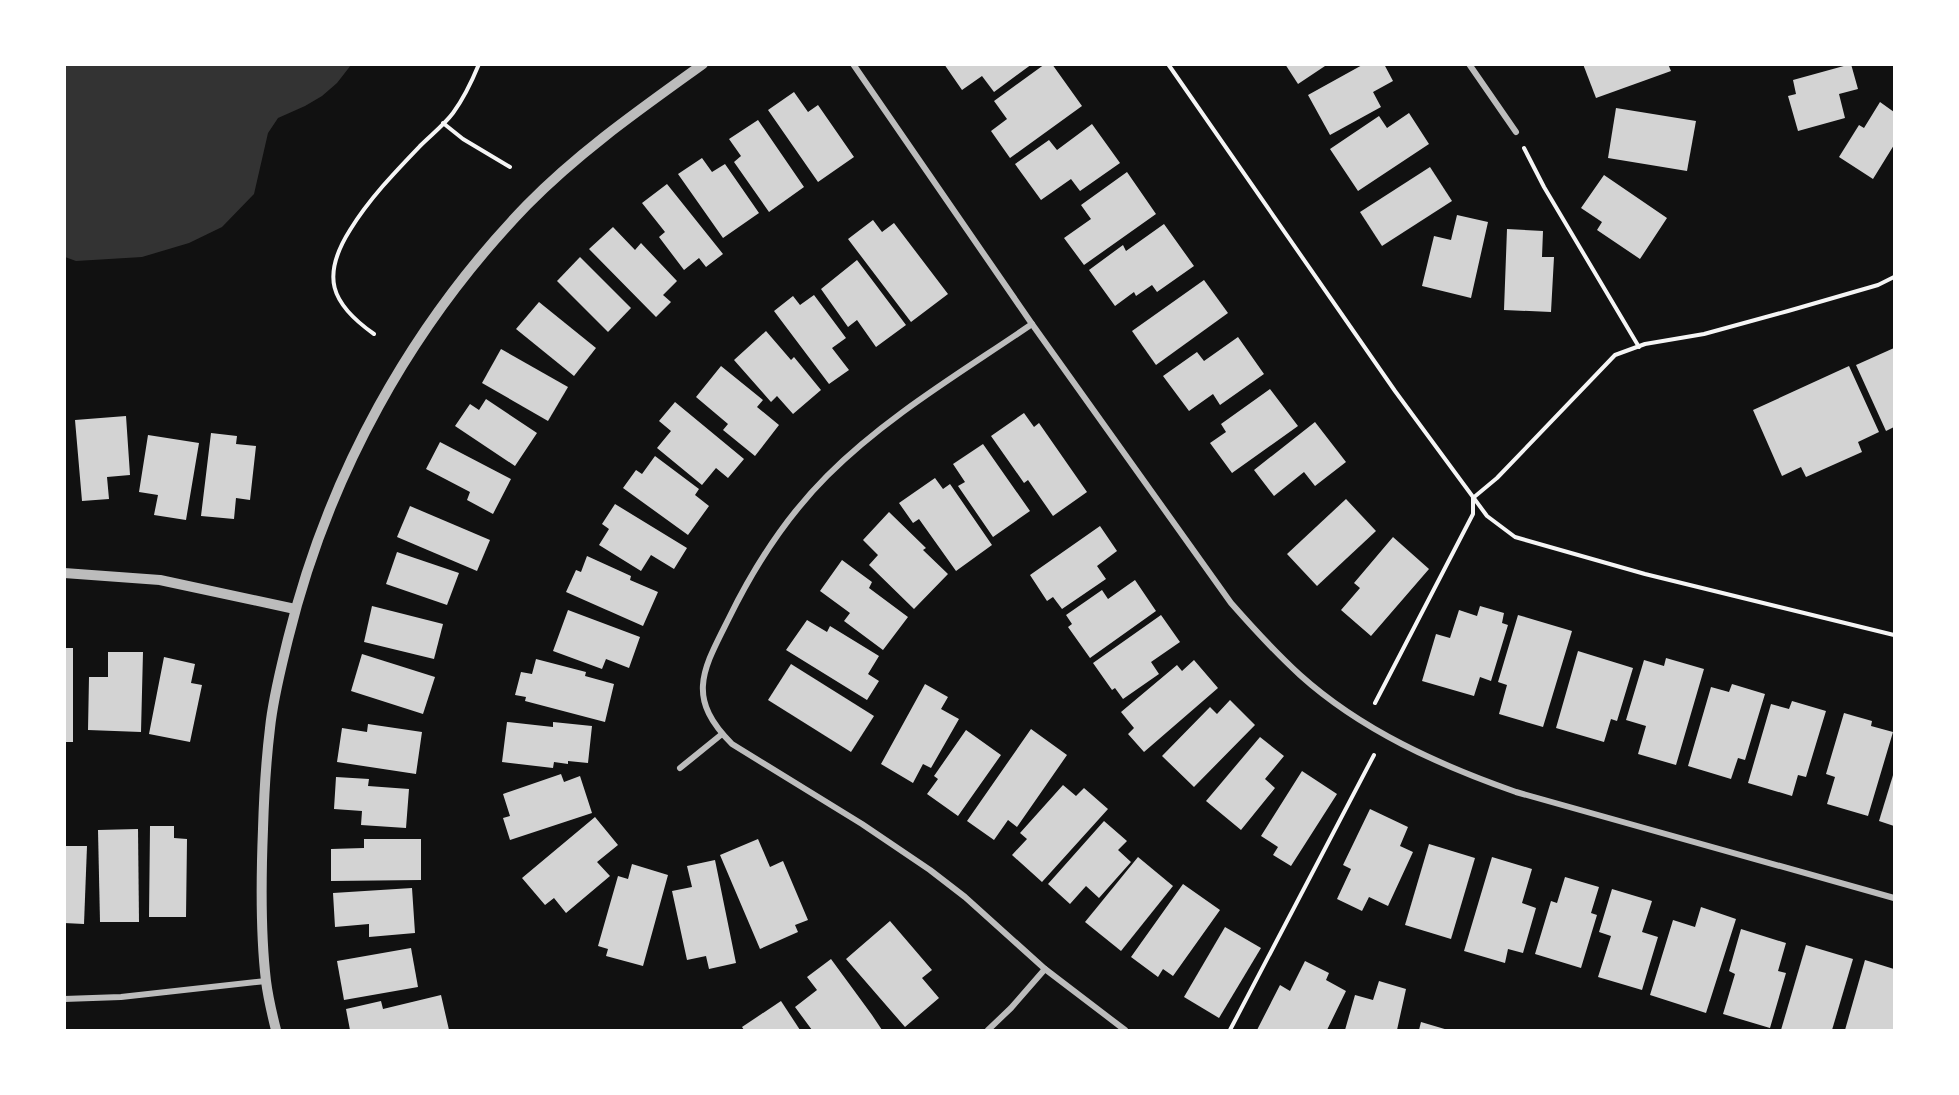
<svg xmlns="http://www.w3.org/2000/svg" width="1959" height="1095" font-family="'Archivo Narrow',sans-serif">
  <rect width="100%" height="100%" fill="#111"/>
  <path fill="#333" d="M64,65L65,64L351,65L337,83L322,96L305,106L278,118L268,133L254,194L222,227L189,243L142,257L76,261L65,257Z"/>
  <g fill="#d3d3d3">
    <path d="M944,64H1032L994,92L982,76L962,90Z"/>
    <path d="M1045,64H1052L1082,106L1010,158L991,131L1007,119L994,101Z"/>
    <path d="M1285,64H1328L1298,84Z"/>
    <path d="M1364,64H1384L1393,81L1373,92L1381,107L1330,135L1308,95Z"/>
    <path d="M1583,64H1668L1671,71L1596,98Z"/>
    <path d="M1851,64L1858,89L1839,94L1845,118L1798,131L1788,96L1796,94L1793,80Z"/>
    <path d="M794,92L808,112L818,105L854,157L818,182L768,110Z"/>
    <path d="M1880,102L1894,112V145L1873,179L1839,157L1859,125L1864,128Z"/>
    <path d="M1616,108L1696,121L1687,171L1608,158Z"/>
    <path d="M1409,113L1429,144L1358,191L1330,149L1379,116L1387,128Z"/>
    <path d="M758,120L804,187L769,212L734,162L741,156L729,139Z"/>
    <path d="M1092,124L1120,163L1080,191L1071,179L1041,200L1015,164L1049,140L1057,150Z"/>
    <path d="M702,158L712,172L725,164L759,213L723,238L678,174Z"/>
    <path d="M1430,167L1452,201L1382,246L1360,212Z"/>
    <path d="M1127,172L1156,214L1084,265L1064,238L1091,219L1081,205Z"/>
    <path d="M1604,175L1667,218L1640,259L1597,230L1602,222L1581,208Z"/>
    <path d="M667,184L723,254L706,267L699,258L684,270L659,237L665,232L642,203Z"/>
    <path d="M1457,215L1488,222L1471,298L1422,286L1434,236L1451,240Z"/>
    <path d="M873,220L882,232L894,223L948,294L911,322L848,239Z"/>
    <path d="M1164,224L1194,266L1157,292L1152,285L1136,296L1134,292L1115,306L1089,270L1123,245L1126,251Z"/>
    <path d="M613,227L635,250L641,243L677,281L663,295L671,302L656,317L589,249Z"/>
    <path d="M1507,229L1543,231L1542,257H1554L1551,312L1504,310Z"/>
    <path d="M580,257L631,308L608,332L557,281Z"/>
    <path d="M857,260L906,325L876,347L857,320L848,327L821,289Z"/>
    <path d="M1204,280L1228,313L1156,365L1132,331Z"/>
    <path d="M814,295L846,338L832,348L849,370L829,384L774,311L793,296L800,305Z"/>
    <path d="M539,302L596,348L574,376L516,329Z"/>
    <path d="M766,331L791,360L794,357L821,390L793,414L777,396L771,402L734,360Z"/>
    <path d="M1238,337L1264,374L1220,405L1213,394L1189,411L1163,376L1197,352L1204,361Z"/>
    <path d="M1894,348V427L1886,431L1856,365Z"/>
    <path d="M501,349L568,387L548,421L482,383Z"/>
    <path d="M721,366L763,400L757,407L779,425L755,456L723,430L728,424L696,397Z"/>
    <path d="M1849,366L1879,432L1858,442L1862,452L1806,477L1801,467L1782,476L1753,410Z"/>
    <path d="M1270,389L1298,426L1232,473L1210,443L1226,432L1221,424Z"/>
    <path d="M486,399L537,433L515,466L455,426L470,404L479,410Z"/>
    <path d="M675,402L744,459L728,478L716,468L702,485L657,448L671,431L659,421Z"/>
    <path d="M1024,413L1034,427L1039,423L1087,492L1053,516L1028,480L1024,483L991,436Z"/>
    <path d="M126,416L130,475L107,477L109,499L82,501L75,420Z"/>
    <path d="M1315,422L1346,462L1315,486L1304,472L1274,496L1254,470Z"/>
    <path d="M211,433L237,436L236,444L256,446L250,500L236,498L234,519L201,516Z"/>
    <path d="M148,435L199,443L186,520L154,515L158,495L139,492Z"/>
    <path d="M440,442L511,479L493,514L467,500L470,492L426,469Z"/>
    <path d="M983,444L1030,511L993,537L958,486L965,482L953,464Z"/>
    <path d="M655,456L699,489L695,495L709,506L688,535L623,488L636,470L642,474Z"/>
    <path d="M935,478L943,489L950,484L992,545L956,571L919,519L913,523L899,503Z"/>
    <path d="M1346,499L1376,531L1317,586L1287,554Z"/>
    <path d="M615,504L687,548L674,569L651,555L641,571L599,545L609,529L602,524Z"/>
    <path d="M410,506L490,540L477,571L397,537Z"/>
    <path d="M889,512L926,548L923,550L948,574L914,609L869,565L878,555L863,540Z"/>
    <path d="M1100,526L1117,551L1097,566L1106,579L1062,609L1053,597L1047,601L1030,575Z"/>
    <path d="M1393,537L1429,569L1371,636L1341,610L1360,588L1354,583Z"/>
    <path d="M397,552L459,573L447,605L386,584Z"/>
    <path d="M587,556L631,576L630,580L658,592L643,626L566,592L576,570L581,572Z"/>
    <path d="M842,560L872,582L869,588L908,617L883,650L844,621L850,613L820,591Z"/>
    <path d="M1135,580L1156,611L1090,658L1068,627L1072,624L1066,615L1102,590L1108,599Z"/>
    <path d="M372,606L443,624L434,659L364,642Z"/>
    <path d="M1480,606L1504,613L1502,623L1508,625L1491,681L1480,677L1474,696L1422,681L1436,634L1450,638L1459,610L1477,616Z"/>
    <path d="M568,610L640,637L629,668L606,659L602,669L553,651Z"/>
    <path d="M1161,615L1180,642L1151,662L1159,674L1123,699L1115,688L1112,690L1093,663Z"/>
    <path d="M1518,615L1572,631L1543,727L1499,714L1507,685L1498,682Z"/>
    <path d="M807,620L827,632L830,626L879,656L868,674L879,681L867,700L786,650Z"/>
    <rect x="64" y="648" width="9" height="94"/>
    <path d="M1578,651L1633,668L1617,721L1611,719L1604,742L1556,728Z"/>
    <path d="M108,652H143L141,732L88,730L89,677H108Z"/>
    <path d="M362,654L435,677L423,714L351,691Z"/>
    <path d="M164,657L195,664L191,683L202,685L190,742L149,734Z"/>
    <path d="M1666,658L1704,669L1676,765L1638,754L1646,726L1626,720L1644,660L1664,666Z"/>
    <path d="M536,659L586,672L585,676L614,684L605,722L525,701L526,697L515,695L521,672L532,674Z"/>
    <path d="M1194,660L1218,688L1144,752L1128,734L1134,728L1121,712L1177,665L1182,671Z"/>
    <path d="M791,664L874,716L851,752L768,700Z"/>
    <path d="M925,684L948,697L941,709L959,719L931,768L923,764L913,783L881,764Z"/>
    <path d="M1732,684L1765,694L1745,760L1738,758L1731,779L1688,766L1711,687L1729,692Z"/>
    <path d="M1230,700L1255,725L1194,787L1162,756L1210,707L1217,714Z"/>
    <path d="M1792,701L1826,711L1806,777L1798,775L1792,796L1748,783L1771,704L1789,709Z"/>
    <path d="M1844,713L1872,721L1871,726L1893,732L1868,816L1827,804L1835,777L1826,774Z"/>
    <path d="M507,722L553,727V722L592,726L588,763L568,761V764L554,762L553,768L502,762Z"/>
    <path d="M368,724L422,732L416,774L337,762L342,728L367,732Z"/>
    <path d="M1031,729L1067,755L1017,827L1008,820L994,840L967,821Z"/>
    <path d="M966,730L1001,755L958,816L927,794L938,779L934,776Z"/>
    <path d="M1260,737L1284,756L1265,779L1275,788L1241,830L1206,801Z"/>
    <path d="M1302,771L1337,794L1291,866L1273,855L1278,847L1261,836Z"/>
    <path d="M1894,772V826L1879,821Z"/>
    <path d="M561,774L564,782L580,776L592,813L510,840L503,818L510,816L503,794Z"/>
    <path d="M336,777L369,779L368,786L409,789L406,828L361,825L362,811L334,809Z"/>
    <path d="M1063,785L1076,796L1084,788L1108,809L1042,882L1012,855L1027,839L1020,833Z"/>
    <path d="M1370,809L1408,827L1400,846L1413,852L1388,906L1369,897L1362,911L1337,899L1351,869L1343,865Z"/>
    <path d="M595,817L618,845L597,862L610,876L566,913L554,898L545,905L522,878Z"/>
    <path d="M1104,821L1127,841L1118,850L1131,862L1099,898L1086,886L1070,904L1048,884Z"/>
    <path d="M150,826H174V838L187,839L186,917H149Z"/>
    <path d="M138,829L139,922H100L98,830Z"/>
    <path d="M364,839H421V880L331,881V849L364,848Z"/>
    <path d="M758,839L770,867L783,861L808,920L795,925L798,932L760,949L720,855Z"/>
    <path d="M1429,844L1475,858L1451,939L1405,925Z"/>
    <path d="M64,846H87L84,924L64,923Z"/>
    <path d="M1138,857L1173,886L1121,951L1085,922Z"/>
    <path d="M1492,857L1532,869L1522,903L1536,908L1523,953L1508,949L1505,963L1464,951Z"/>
    <path d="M715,860L736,963L709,969L706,956L687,960L672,891L692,887L687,866Z"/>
    <path d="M632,864L668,875L643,966L606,956L608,949L598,946L618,876L628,879Z"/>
    <path d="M1565,877L1599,887L1591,913L1597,915L1581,968L1535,954L1551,901L1557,903Z"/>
    <path d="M1183,884L1220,910L1173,976L1163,969L1158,977L1131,957Z"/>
    <path d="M412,888L415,933L369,937V924L335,927L333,893Z"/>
    <path d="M1612,889L1652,901L1642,932L1658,937L1642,990L1598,977L1611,936L1599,932Z"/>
    <path d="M1701,907L1736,919L1706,1013L1650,995L1673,920L1695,927Z"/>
    <path d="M890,921L932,970L922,978L939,998L905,1027L846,959Z"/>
    <path d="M1225,927L1261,948L1219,1018L1184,997Z"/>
    <path d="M1741,929L1786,943L1778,971L1786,973L1770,1028L1723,1014L1735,974L1729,971Z"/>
    <path d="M1806,945L1853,959L1832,1030H1781Z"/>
    <path d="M411,948L418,987L344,1000L337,961Z"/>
    <path d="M831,959L872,1015L882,1030H812L795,1007L817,990L807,977Z"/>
    <path d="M1865,960L1894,969V1030H1845Z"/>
    <path d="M1305,961L1329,973L1326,980L1346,991L1327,1030H1257L1280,985L1290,991Z"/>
    <path d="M1379,981L1406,989L1397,1030H1345L1355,995L1373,1000Z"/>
    <path d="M441,995L449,1030H350L346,1009L381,1001L383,1009Z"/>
    <path d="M781,1001L800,1030H744L742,1027Z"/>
    <path d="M1421,1022L1448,1030H1419Z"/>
  </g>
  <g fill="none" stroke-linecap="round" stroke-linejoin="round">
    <g stroke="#f5f5f5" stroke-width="4">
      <path d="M1168,64L1395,391L1487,516L1515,537L1645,574L1894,635"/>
      <path d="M443,123L463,139L510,167"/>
      <path d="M1524,148L1544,187L1639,347"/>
      <path d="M374,334C330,303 321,276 350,230C369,199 395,172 420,146C431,135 444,125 453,113C464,98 472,81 479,64"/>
      <path d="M1473,498L1497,478L1615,355L1645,344L1704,334L1788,311L1878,285L1894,277"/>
      <path d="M1375,703L1473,514V498"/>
      <path d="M1230,1030L1374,755"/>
    </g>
    <g stroke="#bcbcbc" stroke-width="6">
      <path d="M853,64L1032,324L1231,603C1253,628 1276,653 1300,675C1361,730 1439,765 1516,792L1894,898"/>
      <path d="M1469,64L1516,132"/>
      <path d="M1032,324C962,372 887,416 827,476C786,517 754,567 729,618C703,670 685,697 732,744L862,824L930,870L965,897L1045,969L1125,1030"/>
      <path d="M680,768L722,734"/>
      <path d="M64,999L121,997L266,981"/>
      <path d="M988,1030L1011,1008L1045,969"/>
    </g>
    <g stroke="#bcbcbc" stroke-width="10">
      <path d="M64,573L160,580L295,609"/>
      <path d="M276,1030C272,1014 268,997 266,981C260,930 261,879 263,829C264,795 266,761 270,728C273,698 281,668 288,639C328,476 410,326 527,205C580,151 642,108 703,64"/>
    </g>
  </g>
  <rect width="1959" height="1095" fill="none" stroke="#ffffff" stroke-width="132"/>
</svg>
